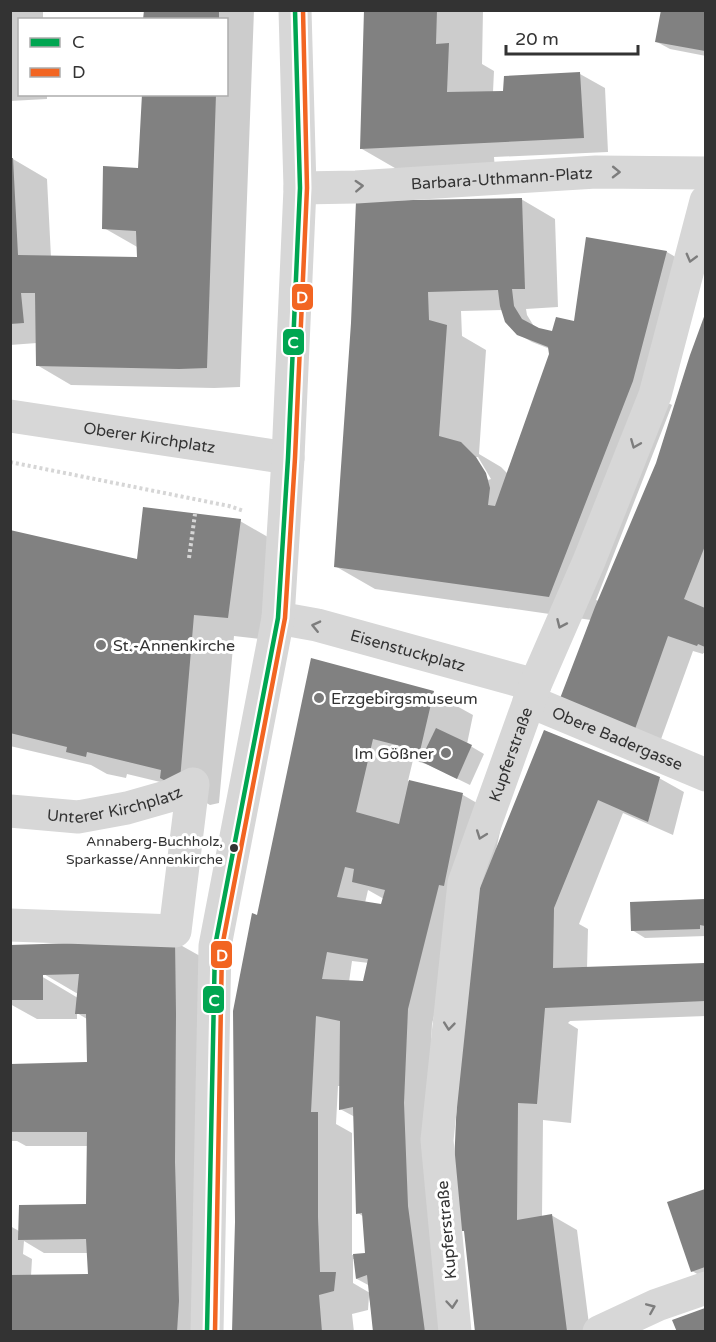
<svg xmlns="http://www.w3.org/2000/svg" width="716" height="1342" font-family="'Varela Round',sans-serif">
  <rect width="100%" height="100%" fill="#fff"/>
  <g fill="#0003" fill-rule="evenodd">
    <path d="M10,10H43V20H20V94H47V99L10,101Z"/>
    <path d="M145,10H254L240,387L214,388L71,385L37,365V343L10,345V159H13L47,179L51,257L139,259V248L104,228L140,169L144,94H226V20H145Z"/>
    <path d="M366,10H483L482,64L494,71L493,92H505L580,74L605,88L608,152L494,157L495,170L407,175L362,149Z"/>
    <path d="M662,10H706V56L670,49L657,42Z"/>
    <path d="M521,199L555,219L558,307L526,309L527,315L535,328L551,332L575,323L587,238L667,252L701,272L666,402L672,405L596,600L599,601L658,464L692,355L706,317V654L703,653V654L693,651L660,742L586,714L591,620L375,589L335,566L353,324ZM503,310L518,334L532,342L550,349L551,353L508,474L501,467L479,454L486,350L462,336L461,311ZM475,457H478L491,479L488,480Z"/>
    <path d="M240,521L280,544L268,640L234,636L219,803L210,805L177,786L127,774L126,778L107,774L91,765L10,746V531L138,560Z"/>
    <path d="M312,660L433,693L473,715L467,744L484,754L470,785L429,765L413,760L408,781L463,795L503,818L496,850L545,732L659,778L684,792L673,835L623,813L579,924L588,929L587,969L706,965V1016L570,1021L568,1023L578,1029L571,1123L543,1120L542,1217L551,1215L577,1230L590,1332H477L466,1232L462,1230L463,904L432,1024L428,1118L448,1332H375L369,1296L368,1310L352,1314L354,1332H233L258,917ZM414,746L425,752V756L413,749ZM368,890L384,899L382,906L365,903ZM352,961L369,963L364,983L349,982ZM338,1086H341L340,1109L355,1117L358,1213L364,1217L366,1254L352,1255V1133L336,1124ZM353,1259H355L357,1279L370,1286V1293L353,1283Z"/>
    <path d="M704,900H706V936L645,938L632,930Z"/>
    <path d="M175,942L209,961L202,1332H10V1226L19,1231L88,1206V1146H26L17,1141H10V1066L88,1063L87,1019L77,1013V1019H37L10,1004V946ZM37,970L78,994V998L36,973ZM24,1241L44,1253H88L90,1275L31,1276L32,1259L23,1254Z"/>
    <path d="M706,1190V1279L692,1271L669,1203Z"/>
  </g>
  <g fill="#818181" fill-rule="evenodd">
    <path d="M144,10H219V20H143Z"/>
    <path d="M364,10H437L436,44L449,43L447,92L503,91L504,76L580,72L584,138L360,149Z"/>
    <path d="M661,10H705V51L655,42Z"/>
    <path d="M142,94H216L207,368L179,369L36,366L35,293H21L24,323L10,324V158H13L18,255L137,257L136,231L102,229L103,166L138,168Z"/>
    <path d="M522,198L525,289H512L514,306L522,319L539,328L552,331L556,317L574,321L586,237L667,251L633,381L549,597L334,567L351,323L356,201ZM498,290L500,306L505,322L517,335L548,347L549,354L495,506L488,505L490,488L486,473L476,457L461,442L439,436L447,325L429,320L428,292Z"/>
    <path d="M705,314V546L684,599L705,608V647L698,644L697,646L668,636L635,729L559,701L595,607L656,463L690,355Z"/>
    <path d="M143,507L241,519L228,618L194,615L180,780L169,783L160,778L161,770L87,752L86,757L66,752L67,747L10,733V530L137,559Z"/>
    <path d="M311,658L434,691L420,751L373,739L356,812L399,824L409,780L463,793L444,886L439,885L408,1009L404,1103L408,1206L425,1332H373L367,1275L356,1279L353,1254L365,1253L362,1213L356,1214L353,1107L339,1110L340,1021L316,1016L311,1112H318V1217L320,1272H336L334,1291L319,1295L322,1332H232L235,1222L233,1011L252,913L257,915ZM345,867L354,869L352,882L385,890L381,904L337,897ZM327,952L368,959L363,981L322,979Z"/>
    <path d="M436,728L472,745L457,779L420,761Z"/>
    <path d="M544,730L660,777L648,822L598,800L554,908L553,968L705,963V1001L545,1008L537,1104L518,1103L517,1220L552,1214L567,1331L475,1332L464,1231H461L454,1165L457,1098L474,903Z"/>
    <path d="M705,899V926L700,925V929L631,931L630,902Z"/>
    <path d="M175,940L176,1014L175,1162L179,1301L177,1332H10V1275L88,1274L86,1239L18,1240L19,1205L86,1204L87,1132H10V1064L87,1062L86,1014H75L79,974L43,975V1000H10V945Z"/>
    <path d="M705,1189V1267L691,1272L667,1202Z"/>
    <path d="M705,1308V1332H677L672,1320Z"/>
  </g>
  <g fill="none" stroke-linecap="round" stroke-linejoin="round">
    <g stroke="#d6d6d6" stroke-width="4" stroke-dasharray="3 3" stroke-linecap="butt">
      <path d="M10,462L229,506L244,511"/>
      <path d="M189,558L195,514"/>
    </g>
    <g stroke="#d7d7d7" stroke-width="33">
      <path id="s1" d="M300,188L356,187L596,172L706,173"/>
      <path id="s2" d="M10,416L288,458"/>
      <path id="s3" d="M278,618L317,625L535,685"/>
      <path id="s4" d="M529,701L706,775"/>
      <path id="s5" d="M10,811L78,817L127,808L169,796L193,784L175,931L10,925"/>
      <path d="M207,1332L215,946L278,618L288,458L300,188L295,10"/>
      <path id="s6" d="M455,1332L437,1140L464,883L535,685L589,561L655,395L706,201"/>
      <path d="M599,1332L657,1305L706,1288"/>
    </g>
    <g stroke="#fff" stroke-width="9">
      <path id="bus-1" d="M207,1332L215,946L278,618L288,458L300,188L295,10"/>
    </g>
    <g stroke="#fff" stroke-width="9">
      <path id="bus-2" d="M215,1332L222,947L285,618L295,458L307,188L303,10"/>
    </g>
    <use href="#bus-1" stroke="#00a651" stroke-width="4.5"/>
    <use href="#bus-2" stroke="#f26522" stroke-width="4.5"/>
  </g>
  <defs><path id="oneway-chevron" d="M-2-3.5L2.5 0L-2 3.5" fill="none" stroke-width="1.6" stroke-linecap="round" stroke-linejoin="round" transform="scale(1.5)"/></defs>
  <g stroke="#7d7d7d">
    <use href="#oneway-chevron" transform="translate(616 172) rotate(1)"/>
    <use href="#oneway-chevron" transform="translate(359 186) rotate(-3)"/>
    <use href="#oneway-chevron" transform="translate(691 258) rotate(105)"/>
    <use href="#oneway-chevron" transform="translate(635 444) rotate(112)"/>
    <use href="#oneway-chevron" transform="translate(561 624) rotate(114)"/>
    <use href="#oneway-chevron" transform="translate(316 626) rotate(-167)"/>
    <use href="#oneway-chevron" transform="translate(481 835) rotate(110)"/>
    <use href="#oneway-chevron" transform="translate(449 1026) rotate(96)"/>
    <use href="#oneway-chevron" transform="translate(452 1304) rotate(85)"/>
    <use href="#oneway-chevron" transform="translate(651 1308) rotate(-23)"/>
  </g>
  <g fill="#7a7a7a" stroke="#fff" stroke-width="2">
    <circle cx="101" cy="645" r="6"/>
    <circle cx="319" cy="698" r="6"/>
    <circle cx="446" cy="753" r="6"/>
  </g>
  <circle fill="#333" stroke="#fff" stroke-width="2" cx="234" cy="848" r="5"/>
  <g text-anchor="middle" stroke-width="6" stroke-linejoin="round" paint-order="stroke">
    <g font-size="14" fill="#333" stroke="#fff" text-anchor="end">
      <text x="223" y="846">Annaberg-Buchholz,<tspan x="223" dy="18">Sparkasse/Annenkirche</tspan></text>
    </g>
    <g font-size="16" fill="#333" stroke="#fff">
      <text dy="6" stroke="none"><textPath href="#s1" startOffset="202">Barbara-Uthmann-Platz</textPath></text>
      <text dy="6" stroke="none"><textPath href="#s2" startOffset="141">Oberer Kirchplatz</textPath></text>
      <text dy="6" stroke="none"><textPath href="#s3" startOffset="134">Eisenstuckplatz</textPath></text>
      <text dy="6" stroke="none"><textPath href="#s4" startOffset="96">Obere Badergasse</textPath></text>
      <text dy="6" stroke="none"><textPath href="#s6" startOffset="588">Kupferstraße</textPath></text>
      <text dy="6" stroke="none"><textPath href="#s5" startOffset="106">Unterer Kirchplatz</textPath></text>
      <text transform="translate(446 1230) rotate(-95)" y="6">Kupferstraße</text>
    </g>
    <g font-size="16" fill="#333" stroke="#fff" text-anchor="start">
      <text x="113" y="651">St.-Annenkirche</text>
      <text x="331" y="704">Erzgebirgsmuseum</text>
      <text x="434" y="759" text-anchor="end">Im Gößner</text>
    </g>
  </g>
  <g stroke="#fff" stroke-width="2">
    <rect x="291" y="283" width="23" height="28" rx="6" fill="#f26522"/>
    <rect x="282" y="328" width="23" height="28" rx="6" fill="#00a651"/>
    <rect x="210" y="940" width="23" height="29" rx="6" fill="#f26522"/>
    <rect x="202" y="985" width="23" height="29" rx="6" fill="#00a651"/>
  </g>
  <g font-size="16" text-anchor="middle" font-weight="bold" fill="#fff">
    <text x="302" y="303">D</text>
    <text x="293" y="348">C</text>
    <text x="222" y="961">D</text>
    <text x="214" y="1006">C</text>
  </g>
  <rect width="716" height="1342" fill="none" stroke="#333333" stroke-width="24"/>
  <rect x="18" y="18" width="210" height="78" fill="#ffffff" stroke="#adadad" stroke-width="1.5"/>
  <rect x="30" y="38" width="30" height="9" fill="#00a651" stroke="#adadad" stroke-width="1.5"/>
  <text x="72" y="48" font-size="18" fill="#333333">C</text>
  <rect x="30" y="68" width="30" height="9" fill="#f26522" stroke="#adadad" stroke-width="1.5"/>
  <text x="72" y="78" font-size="18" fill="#333333">D</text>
  <path d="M506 45v9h132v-9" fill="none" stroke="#333333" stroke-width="3"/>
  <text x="515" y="45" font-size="18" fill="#333333" stroke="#ffffff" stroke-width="4.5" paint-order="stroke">20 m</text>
</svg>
